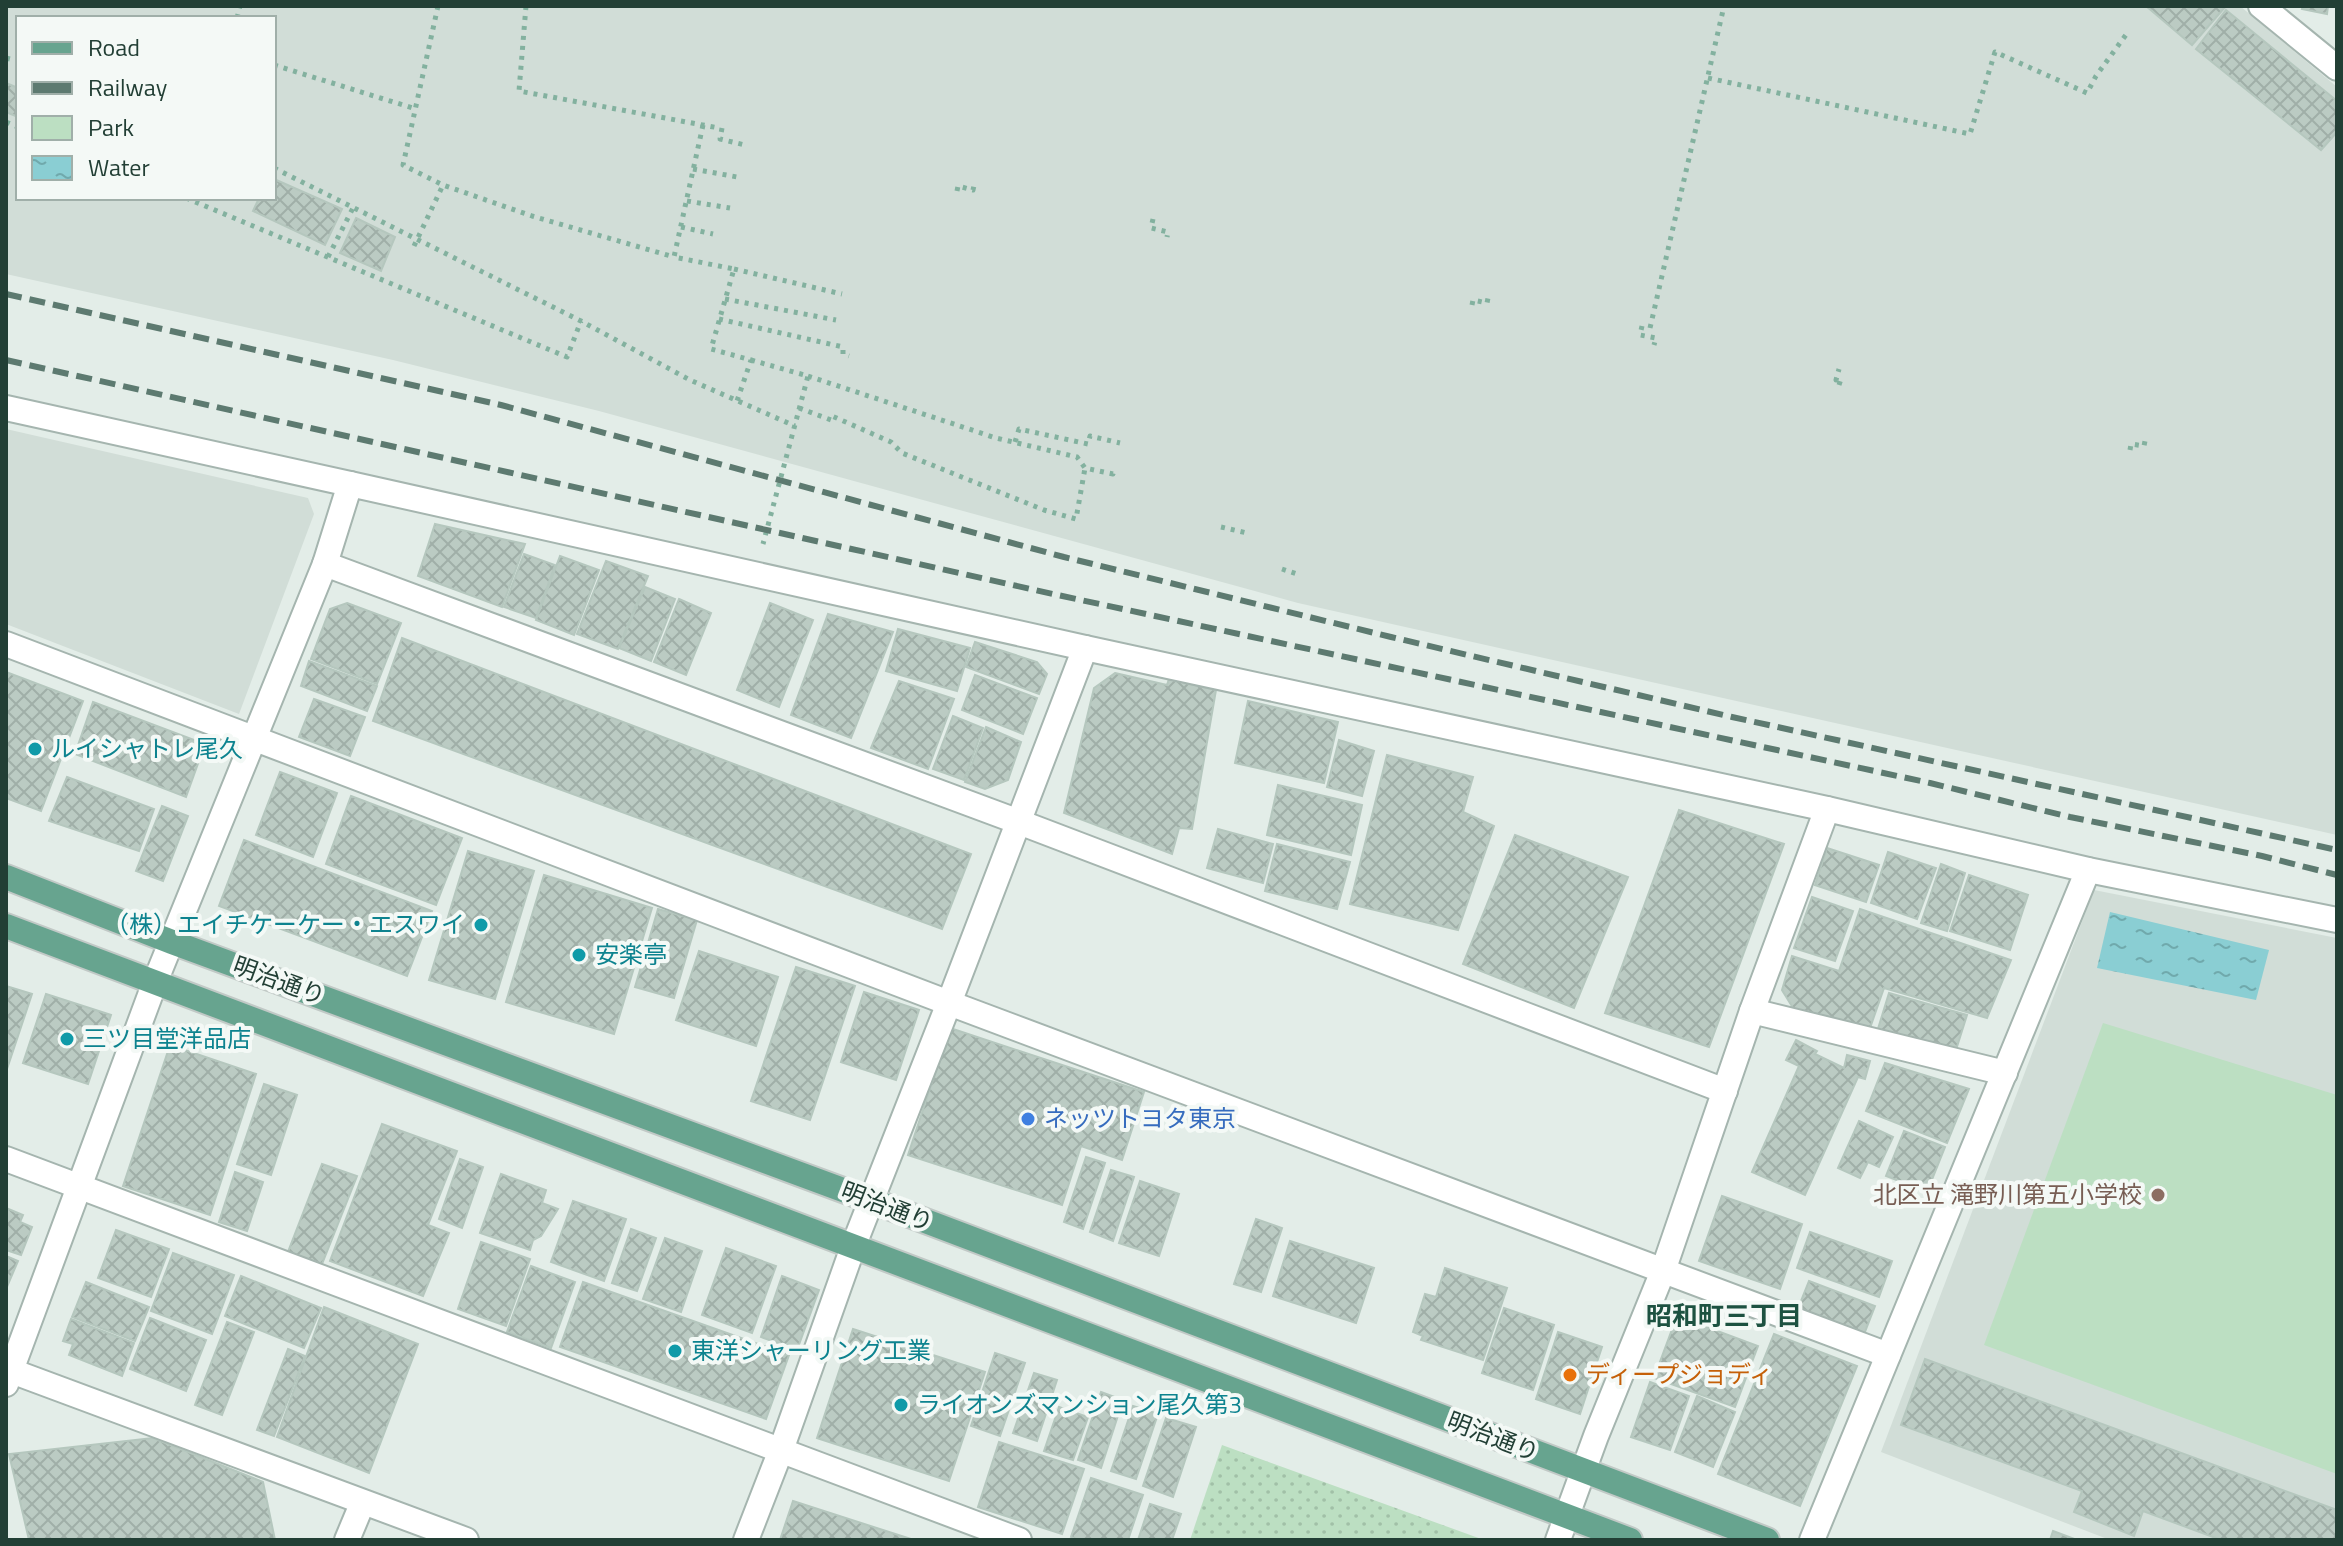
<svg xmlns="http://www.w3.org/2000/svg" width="2343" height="1546" font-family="'Titillium Web','Noto Sans JP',sans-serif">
  <defs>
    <pattern id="green-dots" width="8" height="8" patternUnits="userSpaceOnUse" patternTransform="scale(2)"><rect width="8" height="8" fill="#bcdfc2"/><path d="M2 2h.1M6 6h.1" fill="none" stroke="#a1c0a7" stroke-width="1.8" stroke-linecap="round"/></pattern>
    <pattern id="water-ripples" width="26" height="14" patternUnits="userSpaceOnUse" patternTransform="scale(2)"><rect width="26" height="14" fill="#8aced3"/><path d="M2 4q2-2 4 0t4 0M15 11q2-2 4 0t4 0" fill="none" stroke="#70a9ac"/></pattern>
    <pattern id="building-cross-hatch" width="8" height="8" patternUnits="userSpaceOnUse" patternTransform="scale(2)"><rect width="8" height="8" fill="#bbcbc3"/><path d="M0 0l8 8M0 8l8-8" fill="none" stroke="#a0afa8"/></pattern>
  </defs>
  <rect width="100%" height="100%" fill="#e3ede8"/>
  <g fill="#d1ddd7" fill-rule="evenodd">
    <path d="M6,6H2240L2337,87V835L1298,603L599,411L393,360L6,274ZM18,18H274V198H18Z"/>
    <path d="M6,429L308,498L314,514L239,714L6,624Z"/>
    <path d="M2094,890L2337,938V1540H2110L1881,1452Z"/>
  </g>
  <path fill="url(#green-dots)" d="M1222,1445L1484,1540H1190Z"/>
  <path fill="#bcdfc2" d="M2103,1023L2337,1095V1474L1984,1345Z"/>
  <path fill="url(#water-ripples)" d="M2110,912L2269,950L2256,1000L2097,968Z"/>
  <g fill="url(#building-cross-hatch)" stroke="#b5c7be" stroke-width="2">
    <path d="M2146,6H2226L2192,45Z"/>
    <path d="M2303,6H2328L2327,14L2302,9Z"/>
    <path d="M2226,10L2337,101V132L2321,150L2196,49Z"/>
    <path d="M6,83L18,88V117L6,112Z"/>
    <path d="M274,179L342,209L325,245L253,211L259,198H274Z"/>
    <path d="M356,218L395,237L381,271L340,253Z"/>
    <path d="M435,524L525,544L502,607L418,576Z"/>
    <path d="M524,554L555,565L536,618L504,607Z"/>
    <path d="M560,556L599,570L574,635L536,620Z"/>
    <path d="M606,561L648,576L618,649L577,634Z"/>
    <path d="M645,587L675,599L651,661L619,648Z"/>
    <path d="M679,599L711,613L686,675L654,662Z"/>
    <path d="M347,603L401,623L377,684L311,659L330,609Z"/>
    <path d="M770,603L813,620L779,707L737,690Z"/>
    <path d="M828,614L893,632L851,738L791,715Z"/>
    <path d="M898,629L970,648L957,691L886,671Z"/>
    <path d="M402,638L971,854L942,929L373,721Z"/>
    <path d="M975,642L1037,662L1047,674L1039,694L966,667Z"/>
    <path d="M309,661L377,686L367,711L301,686Z"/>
    <path d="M6,672L83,701L41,811L6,798Z"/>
    <path d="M1115,673L1167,685L1169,679L1216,690L1192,829L1179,828L1172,854L1064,813L1094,688Z"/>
    <path d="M975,675L1037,698L1023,734L962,710Z"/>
    <path d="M899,681L954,699L928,769L871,748Z"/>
    <path d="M314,699L365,717L350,756L299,737Z"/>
    <path d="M1248,701L1338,722L1324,783L1235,763Z"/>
    <path d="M93,702L205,744L186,797L75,754Z"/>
    <path d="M953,716L983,728L964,780L933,769Z"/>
    <path d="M986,727L1021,742L1008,780L985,789L965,782Z"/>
    <path d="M1339,740L1374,751L1362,796L1327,787Z"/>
    <path d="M1387,755L1473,777L1463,812L1494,826L1458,930L1350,904Z"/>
    <path d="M280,772L337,793L313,857L256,835Z"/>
    <path d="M67,777L154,809L139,851L49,821Z"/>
    <path d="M1278,785L1362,805L1351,855L1267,835Z"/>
    <path d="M351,796L462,838L436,905L326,864Z"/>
    <path d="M162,806L188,816L163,881L136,871Z"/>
    <path d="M1679,810L1784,844L1709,1047L1605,1013Z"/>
    <path d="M1218,829L1273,844L1263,883L1207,868Z"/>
    <path d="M1515,835L1628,877L1574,1008L1463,964Z"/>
    <path d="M244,840L432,911L407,976L219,906Z"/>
    <path d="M1277,844L1350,862L1337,909L1265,891Z"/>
    <path d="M1827,848L1879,865L1866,902L1815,885Z"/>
    <path d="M468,851L534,871L495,999L429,980Z"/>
    <path d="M1888,852L1936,868L1917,919L1871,903Z"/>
    <path d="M1941,864L1965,873L1947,931L1921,923Z"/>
    <path d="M544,875L652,908L614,1034L506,1002Z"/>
    <path d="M1969,875L2028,895L2010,950L1950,931Z"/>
    <path d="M1812,897L1853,911L1835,961L1794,948Z"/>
    <path d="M658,909L697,920L674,998L635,987Z"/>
    <path d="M1860,909L2011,960L1987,1018L1884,988L1870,1028L1793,1008L1782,990L1792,956L1839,971Z"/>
    <path d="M699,951L778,977L756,1046L676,1020Z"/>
    <path d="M796,967L855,986L810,1120L751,1101Z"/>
    <path d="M6,986L32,994L6,1072Z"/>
    <path d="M864,992L919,1010L896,1080L841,1062Z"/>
    <path d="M1889,993L1967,1015L1955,1053L1877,1032Z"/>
    <path d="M46,994L111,1015L88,1084L23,1063Z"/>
    <path d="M950,1028L1144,1092L1122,1160L1081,1146L1062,1205L908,1155Z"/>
    <path d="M1796,1040L1817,1051L1815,1054L1844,1068L1847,1055L1870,1061L1865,1079L1858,1077L1805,1195L1752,1172L1799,1066L1786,1060Z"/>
    <path d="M170,1045L256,1074L210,1215L123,1186Z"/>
    <path d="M1885,1063L1969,1089L1947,1143L1866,1111Z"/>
    <path d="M264,1084L297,1095L271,1175L237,1164Z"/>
    <path d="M1859,1121L1893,1137L1879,1167L1868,1162L1860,1178L1838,1168Z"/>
    <path d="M382,1124L457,1151L428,1225L449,1233L423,1296L330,1261Z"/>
    <path d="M1904,1131L1945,1147L1927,1192L1886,1176Z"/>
    <path d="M1086,1157L1105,1163L1083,1229L1064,1222Z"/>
    <path d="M460,1159L483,1167L462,1228L439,1219Z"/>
    <path d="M322,1164L357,1176L322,1264L288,1252Z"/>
    <path d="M1111,1170L1134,1177L1113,1241L1090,1232Z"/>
    <path d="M235,1172L263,1182L247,1231L219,1222Z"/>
    <path d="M501,1174L546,1190L542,1203L558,1209L541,1236L533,1240L530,1250L480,1233Z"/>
    <path d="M1140,1181L1179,1194L1159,1256L1119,1243Z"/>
    <path d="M1722,1196L1802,1224L1780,1289L1699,1261Z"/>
    <path d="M573,1201L626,1219L604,1281L551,1262Z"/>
    <path d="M6,1208L23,1215L20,1222L32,1227L21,1255L6,1250Z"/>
    <path d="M1256,1219L1282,1228L1261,1292L1234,1284Z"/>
    <path d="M631,1229L656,1238L637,1291L612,1283Z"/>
    <path d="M116,1230L169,1249L151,1297L98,1278Z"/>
    <path d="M1810,1232L1892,1261L1879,1297L1797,1268Z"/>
    <path d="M665,1238L702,1251L681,1312L643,1299Z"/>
    <path d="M1290,1241L1374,1268L1356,1323L1273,1296Z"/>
    <path d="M481,1242L530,1259L506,1326L458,1309Z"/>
    <path d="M726,1248L776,1266L752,1333L702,1315Z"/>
    <path d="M173,1253L234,1275L212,1334L151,1311Z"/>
    <path d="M6,1256L18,1261L6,1289Z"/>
    <path d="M531,1266L575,1282L551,1348L507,1332Z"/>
    <path d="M1445,1268L1507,1288L1483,1360L1421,1340L1423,1336L1413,1332L1425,1294L1436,1297Z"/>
    <path d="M241,1276L321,1308L304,1348L225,1316Z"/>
    <path d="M782,1276L819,1290L797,1350L761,1337Z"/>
    <path d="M1809,1281L1875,1306L1863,1337L1797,1311Z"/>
    <path d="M86,1282L149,1307L135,1341L72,1317Z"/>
    <path d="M583,1282L789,1355L766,1419L560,1347Z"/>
    <path d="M324,1307L418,1344L369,1473L277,1437Z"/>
    <path d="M1504,1308L1554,1325L1533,1390L1482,1373Z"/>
    <path d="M1677,1316L1758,1346L1735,1407L1654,1378Z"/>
    <path d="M150,1318L206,1340L186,1391L130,1369Z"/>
    <path d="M71,1319L134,1343L122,1376L69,1355L73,1344L63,1341Z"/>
    <path d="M227,1322L254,1332L222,1415L195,1405Z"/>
    <path d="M853,1329L985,1372L949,1481L817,1438Z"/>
    <path d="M1558,1332L1602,1347L1580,1414L1536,1399Z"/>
    <path d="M1774,1334L1857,1366L1800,1506L1718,1474Z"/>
    <path d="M288,1349L305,1356L274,1436L257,1430Z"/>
    <path d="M995,1353L1025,1363L1000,1436L971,1426Z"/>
    <path d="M1925,1359L2337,1510V1540H2221L2143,1511L2134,1536L2074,1512L2082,1491L1901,1425Z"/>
    <path d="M1034,1373L1057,1380L1037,1441L1013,1433Z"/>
    <path d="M1650,1382L1689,1396L1670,1450L1631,1437Z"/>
    <path d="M1101,1392L1123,1400L1101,1468L1078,1460Z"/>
    <path d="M1697,1396L1735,1412L1713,1467L1675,1452Z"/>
    <path d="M1133,1406L1158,1414L1136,1479L1111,1471Z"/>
    <path d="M1059,1407L1088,1417L1073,1460L1044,1451Z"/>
    <path d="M1166,1418L1196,1427L1173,1497L1143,1486Z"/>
    <path d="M153,1438L263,1482L275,1540H29L9,1454Z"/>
    <path d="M999,1442L1084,1469L1062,1534L978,1507Z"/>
    <path d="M1091,1478L1143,1495L1128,1540H1079L1071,1537Z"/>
    <path d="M793,1501L914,1540H780Z"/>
    <path d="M1150,1504L1181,1514L1172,1540H1138Z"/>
    <path d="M2053,1531L2077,1540H2050Z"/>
  </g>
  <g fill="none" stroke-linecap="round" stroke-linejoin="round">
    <g stroke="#a5b5af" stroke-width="28">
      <g id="minor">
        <path d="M2261,6L2337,68"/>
        <path d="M6,408L350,484"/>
        <path d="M325,564L1019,822L1725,1091"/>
        <path d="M6,644L949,1003L1888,1355"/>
        <path d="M1085,648L1827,809L2088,870L2337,920"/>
        <path d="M1752,1011L2005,1073"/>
        <path d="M6,1159L1019,1540"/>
        <path d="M6,1369L466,1540"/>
        <path d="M6,1384L155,982L325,564L350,484L1085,648L949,1003L853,1247L781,1450L746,1540"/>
        <path d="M347,1540L362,1504"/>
        <path d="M1558,1540L1596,1436L1663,1271L1752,1011L1827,809"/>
        <path d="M1812,1540L2088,870"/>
      </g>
    </g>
    <g stroke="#c1c9c6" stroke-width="28">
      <g id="major">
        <path d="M6,877L172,942L870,1200L1767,1540"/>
        <path d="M6,926L1630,1540"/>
      </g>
    </g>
    <g stroke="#83b19f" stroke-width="5" stroke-dasharray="4 6" stroke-linecap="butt">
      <path d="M438,6L403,165L443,185"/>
      <path d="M526,6L519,91L719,128"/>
      <path d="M237,18L240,6"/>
      <path d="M6,58L18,61"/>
      <path d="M274,65L416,109"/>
      <path d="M1708,78L1970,134L1995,52L2087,93L2096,76L2128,32"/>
      <path d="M6,122L18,127"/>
      <path d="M703,125L674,257L734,269L711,349L751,360L737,401"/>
      <path d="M722,128L720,139L745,145"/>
      <path d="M274,168L581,321L690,380L795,426"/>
      <path d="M693,169L737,177"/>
      <path d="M957,191L958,186L973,190L975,181"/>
      <path d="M186,198L567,357L581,321"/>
      <path d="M687,201L730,208"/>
      <path d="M1153,219L1151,228L1168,232L1167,237"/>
      <path d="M681,227L713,234"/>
      <path d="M414,246L443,185L532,216L674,257"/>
      <path d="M328,257L353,208"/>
      <path d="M734,269L842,294"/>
      <path d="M725,299L836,320"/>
      <path d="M1472,305L1473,300L1487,303L1489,293"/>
      <path d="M719,319L843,347V354L849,356"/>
      <path d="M1642,326L1640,335L1656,338L1654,345"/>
      <path d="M1650,328L1724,6"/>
      <path d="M751,360L808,376L763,544"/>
      <path d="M808,376L996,438L1077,457L1085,468L1113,474L1114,470"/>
      <path d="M1839,385L1841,379L1836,380L1839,369"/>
      <path d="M799,408L831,420L832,416L891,442L902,453L1044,510L1076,519L1085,468"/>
      <path d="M1015,442L1019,429L1088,444L1090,436L1120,443"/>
      <path d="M2130,450L2131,444L2144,446L2146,436"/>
      <path d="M1221,527L1247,533"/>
      <path d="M1282,569L1300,575"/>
    </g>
    <use href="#minor" stroke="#fff" stroke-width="24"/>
    <use href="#major" stroke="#67a48f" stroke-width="24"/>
    <g stroke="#5d7a70" stroke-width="6" stroke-dasharray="16 8" stroke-linecap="butt">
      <path d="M6,294L501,405L1064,557L1391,637L1732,717L2337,850"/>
      <path d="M6,360L1053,594L1930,783L2070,817L2262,856L2337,875"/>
    </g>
  </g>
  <g fill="#0f9aa8" stroke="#f4f9f6" stroke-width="3">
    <circle cx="35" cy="749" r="8"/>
    <circle cx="481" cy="925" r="8"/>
    <circle cx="579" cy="955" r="8"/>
    <circle cx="67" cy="1039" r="8"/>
    <circle cx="675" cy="1351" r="8"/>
    <circle cx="901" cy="1405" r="8"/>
  </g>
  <circle fill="#3f7fe0" stroke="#f4f9f6" stroke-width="3" cx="1028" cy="1119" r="8"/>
  <circle fill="#8d6e63" stroke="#f4f9f6" stroke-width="3" cx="2158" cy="1195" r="8"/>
  <circle fill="#e8710a" stroke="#f4f9f6" stroke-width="3" cx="1570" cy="1375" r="8"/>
  <g text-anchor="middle" stroke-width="8" stroke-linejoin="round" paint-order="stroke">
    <g font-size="24" fill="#0d838f" stroke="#f4f9f6" text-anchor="start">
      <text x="51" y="757">ルイシャトレ尾久</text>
      <text x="465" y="933" text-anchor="end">（株）エイチケーケー・エスワイ</text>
      <text x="595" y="963">安楽亭</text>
      <text x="83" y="1047">三ツ目堂洋品店</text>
      <text x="691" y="1359">東洋シャーリング工業</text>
      <text x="917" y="1413">ライオンズマンション尾久第3</text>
    </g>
    <g font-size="24" fill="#223f35" stroke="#f4f9f6">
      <text transform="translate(279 981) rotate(20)" y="8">明治通り</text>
      <text transform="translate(887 1207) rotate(21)" y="8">明治通り</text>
      <text transform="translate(1493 1437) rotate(21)" y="8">明治通り</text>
    </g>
    <g font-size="24" fill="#366cbe" stroke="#f4f9f6" text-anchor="start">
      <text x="1044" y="1127">ネッツトヨタ東京</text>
    </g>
    <g font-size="24" fill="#785e54" stroke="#f4f9f6" text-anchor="end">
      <text x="2142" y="1203">北区立 滝野川第五小学校</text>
    </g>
    <g font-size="24" fill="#c56008" stroke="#f4f9f6" text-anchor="start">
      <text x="1586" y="1383">ディープジョディ</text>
    </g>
    <g font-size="26" font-weight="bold" fill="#1d5241" stroke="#f4f9f6">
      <text x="1724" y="1325">昭和町三丁目</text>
    </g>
  </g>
  <rect width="2343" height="1546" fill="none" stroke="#223f35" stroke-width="16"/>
  <rect x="16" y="16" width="260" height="184" fill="#f4f9f6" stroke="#a0afa9" stroke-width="2"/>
  <rect x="32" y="42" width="40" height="12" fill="#67a48f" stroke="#a0afa9" stroke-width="2"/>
  <text x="88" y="56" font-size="24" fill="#223f35">Road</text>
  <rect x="32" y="82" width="40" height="12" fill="#5d7a70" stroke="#a0afa9" stroke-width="2"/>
  <text x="88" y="96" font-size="24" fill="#223f35">Railway</text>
  <rect x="32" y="116" width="40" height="24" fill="#bcdfc2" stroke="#a0afa9" stroke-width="2"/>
  <text x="88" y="136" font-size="24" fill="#223f35">Park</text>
  <rect x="32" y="156" width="40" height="24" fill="url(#water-ripples)" stroke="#a0afa9" stroke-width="2"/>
  <text x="88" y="176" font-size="24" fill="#223f35">Water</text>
</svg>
